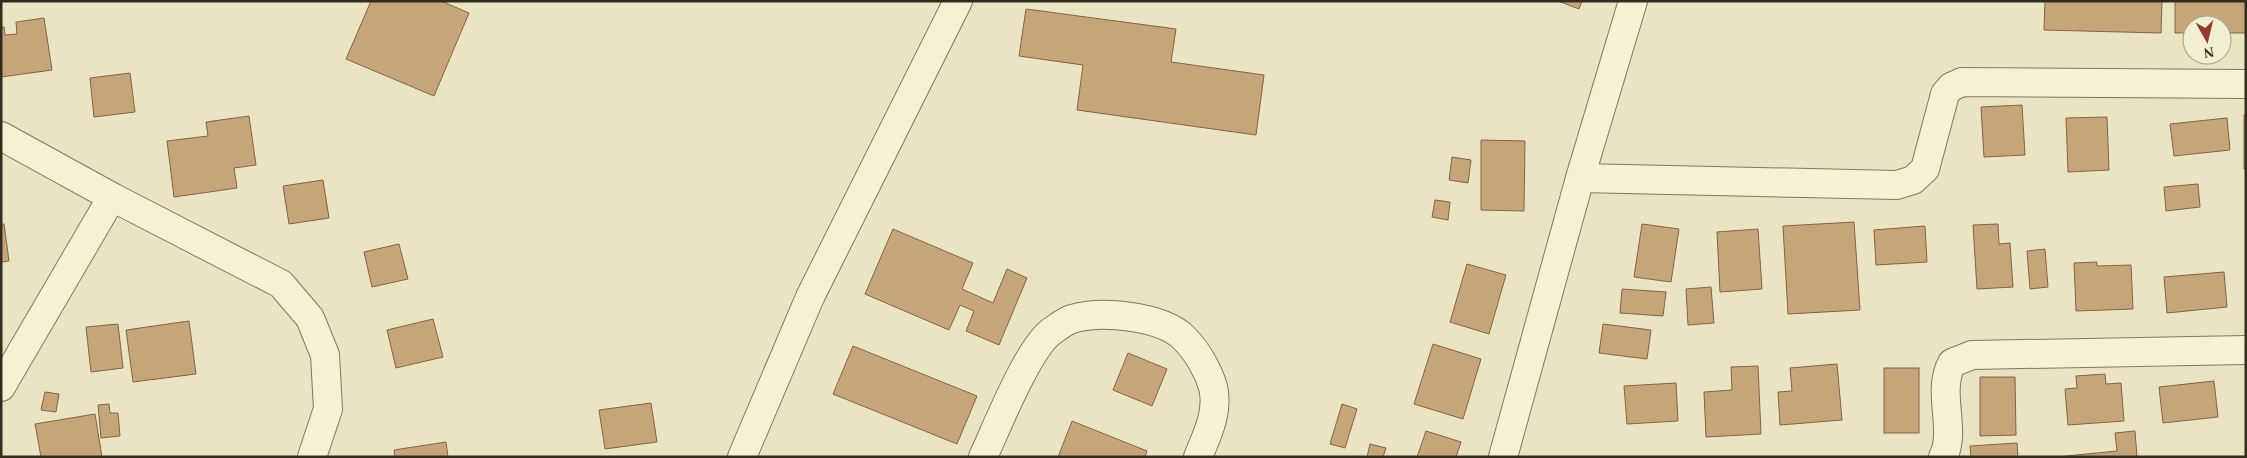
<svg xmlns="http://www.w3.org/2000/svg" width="2247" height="458" font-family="'Times New Roman',serif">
  <rect width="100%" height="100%" fill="#ebe4c2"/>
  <g fill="#c7a57a" stroke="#816442">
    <path d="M371,1H441L469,13L434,96L346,59Z"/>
    <path d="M1558,1H1582L1579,9Z"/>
    <path d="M2045,1H2162L2161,33L2044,30Z"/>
    <path d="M2175,1H2246V33H2222V25H2192V33H2175Z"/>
    <path d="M1026,9L1176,29L1171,62L1264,75L1256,135L1077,110L1083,65L1019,56Z"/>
    <path d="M44,18L52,70L1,77V27H4L5,35L17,34L16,22Z"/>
    <path d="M130,73L135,112L94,117L90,78Z"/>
    <path d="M2022,105L2025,155L1984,157L1981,107Z"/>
    <rect x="2244" y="115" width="2" height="54"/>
    <path d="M249,116L256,165L234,168L237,188L174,197L167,141L208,136L206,122Z"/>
    <path d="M2107,117L2109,170L2068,172L2066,118Z"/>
    <path d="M2227,118L2230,150L2174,156L2170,124Z"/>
    <path d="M1481,140L1525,141L1524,211L1481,210Z"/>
    <path d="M1452,157L1471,160L1468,183L1449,180Z"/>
    <path d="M323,180L329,218L289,224L283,186Z"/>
    <path d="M2198,184L2200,207L2166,211L2164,187Z"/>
    <path d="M1435,200L1450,202L1448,220L1432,217Z"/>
    <path d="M1854,222L1860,310L1788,314L1783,226Z"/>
    <path d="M1,224H4L9,261L1,262Z"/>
    <path d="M1642,224L1679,229L1671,282L1634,277Z"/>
    <path d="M1998,224L1999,244L2010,243L2013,287L1977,289L1973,225Z"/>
    <path d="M1925,226L1927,262L1876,265L1874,230Z"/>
    <path d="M893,229L973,263L962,289L993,303L1007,269L1027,278L999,345L966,331L974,311L960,305L949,330L865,294Z"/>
    <path d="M1758,229L1762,289L1720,292L1717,232Z"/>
    <path d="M399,244L408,279L372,287L364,252Z"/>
    <path d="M2045,249L2048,287L2030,289L2027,251Z"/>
    <path d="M2097,262V266L2131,265L2133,309L2076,311L2074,263Z"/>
    <path d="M1467,264L1506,275L1489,334L1450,322Z"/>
    <path d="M2224,272L2227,307L2167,313L2164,277Z"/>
    <path d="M1711,287L1714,323L1688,325L1686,289Z"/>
    <path d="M1622,289L1666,292L1663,316L1620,313Z"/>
    <path d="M433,319L443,357L396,368L387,330Z"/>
    <path d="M189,321L196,374L133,382L126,330Z"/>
    <path d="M118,324L123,368L91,372L86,327Z"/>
    <path d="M1603,324L1651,330L1647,359L1599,353Z"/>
    <path d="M1433,344L1481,359L1463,419L1414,404Z"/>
    <path d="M853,346L977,396L957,444L833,394Z"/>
    <path d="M1128,353L1167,369L1152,406L1113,390Z"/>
    <path d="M1837,364L1842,420L1780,425L1778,392L1792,391L1790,368Z"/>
    <path d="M1758,366L1761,434L1706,437L1704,392L1732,390L1731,367Z"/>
    <rect x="1884" y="368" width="35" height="65"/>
    <path d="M2105,374L2106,384L2121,383L2124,421L2068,425L2065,389L2077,388L2076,376Z"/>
    <path d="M1980,377H2015L2016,435L1980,436Z"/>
    <path d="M2214,381L2218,417L2163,423L2159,387Z"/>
    <path d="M1676,383L1678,421L1627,424L1624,386Z"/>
    <path d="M45,392L59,394L56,412L41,410Z"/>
    <path d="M651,403L657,442L605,449L599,410Z"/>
    <path d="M109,404L110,413H118L120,436L101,438L98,405Z"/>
    <path d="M1342,404L1357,409L1345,448L1330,444Z"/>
    <path d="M95,414L102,457H41L35,424Z"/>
    <path d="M1072,421L1147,451L1145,457H1058Z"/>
    <path d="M1426,431L1461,442L1456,457H1417Z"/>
    <path d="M2135,431L2137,457H2056L2117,451L2115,433Z"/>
    <path d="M446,442L448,457H395L394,450Z"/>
    <path d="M2017,443L2018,457H1971L1970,446Z"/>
    <path d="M1370,444L1386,448L1383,457H1367Z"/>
  </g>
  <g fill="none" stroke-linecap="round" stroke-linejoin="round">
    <g stroke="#84765b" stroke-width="30">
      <g id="minor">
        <path d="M1,136L112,197L281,284L310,318L325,355L328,409L312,457"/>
        <path d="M1580,178L1897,185L1913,180L1925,169L1945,94L1951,87L1962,82L2246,84"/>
        <path d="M1,387L112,197"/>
        <path d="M742,457L810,297L958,1"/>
        <path d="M983,457C997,427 1028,348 1052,331C1058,327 1065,321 1072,319C1101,310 1162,316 1184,338C1197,351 1208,370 1213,387C1219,412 1207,435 1198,457"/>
        <path d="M1503,457L1580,178L1633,1"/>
        <path d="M1943,457C1957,430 1936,392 1952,363L1972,355L2246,350"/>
      </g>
    </g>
    <use href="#minor" stroke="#f6f1d5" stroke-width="28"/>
  </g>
  <rect width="2247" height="458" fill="none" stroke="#342c1e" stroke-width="5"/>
  <g transform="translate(2207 40) rotate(172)"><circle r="24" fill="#f3eed1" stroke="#a7a089"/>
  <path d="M0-4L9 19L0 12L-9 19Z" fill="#8f3b2e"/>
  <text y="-8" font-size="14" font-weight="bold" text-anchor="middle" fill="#342c1e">N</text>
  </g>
</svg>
